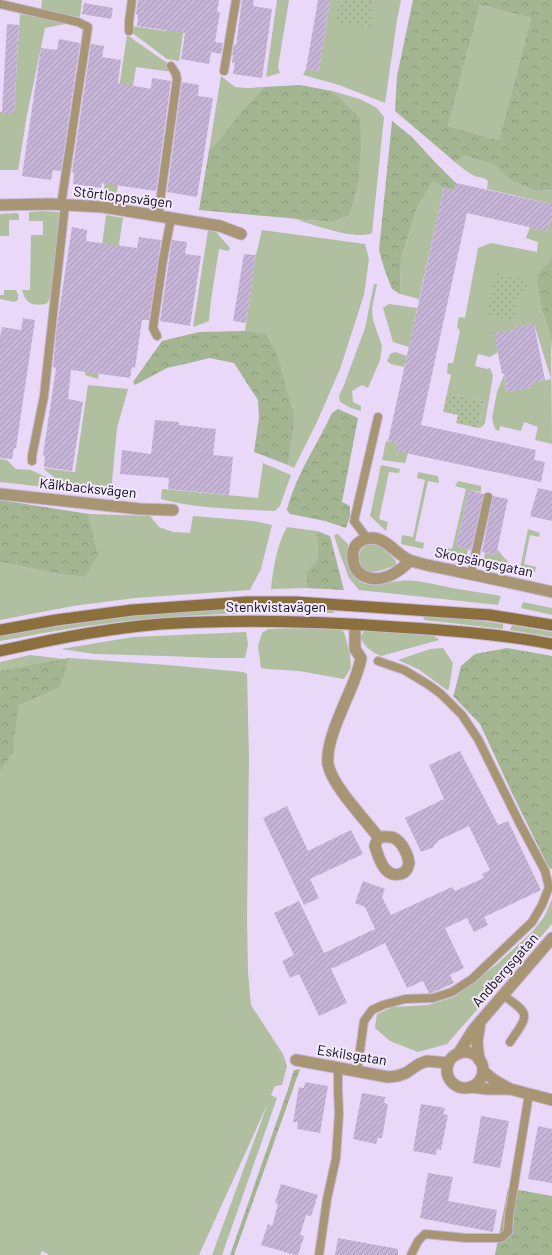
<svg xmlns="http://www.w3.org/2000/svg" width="552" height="1255" font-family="Barlow,sans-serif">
  <defs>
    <pattern id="forest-crowns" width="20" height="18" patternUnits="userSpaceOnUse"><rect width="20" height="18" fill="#a3b591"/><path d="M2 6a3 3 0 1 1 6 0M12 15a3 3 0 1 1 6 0" fill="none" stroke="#8b9a7c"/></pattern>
    <pattern id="park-dots" width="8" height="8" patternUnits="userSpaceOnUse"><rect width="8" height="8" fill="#b0bfa0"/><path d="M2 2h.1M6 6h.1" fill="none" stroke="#96a389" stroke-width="1.8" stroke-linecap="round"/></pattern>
    <pattern id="building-hatch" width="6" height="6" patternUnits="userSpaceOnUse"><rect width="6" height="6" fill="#c6b4d7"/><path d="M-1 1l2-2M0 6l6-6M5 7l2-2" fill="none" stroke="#a999b8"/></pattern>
  </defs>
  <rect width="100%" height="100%" fill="#e9d8f8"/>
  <g fill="#b0bfa0">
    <path d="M42,0H82L80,17L41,11Z"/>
    <path d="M171,0H188L179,61L167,59L131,32L132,26L166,31Z"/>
    <path d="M277,0H289L278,67L280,73L266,77Z"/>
    <path d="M330,0H401L397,20L385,103L339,85L303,75L306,69L319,71Z"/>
    <path d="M480,5L531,18L499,140L448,126Z"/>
    <path d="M20,14L70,23L45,28L27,115L18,170H0V112L14,113Z"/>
    <path d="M127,35L170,65L173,72L136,67L116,197L103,195Z"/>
    <path d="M221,76L235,87L247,88L264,87L241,112L217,142L209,150Z"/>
    <path d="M332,91L360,99L377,108L384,117L372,233C357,241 311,224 295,219L332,222L350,215L359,181L360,117Z"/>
    <path d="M464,156L493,164L510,180L536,191L552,190V204L487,189L488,181C484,177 481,178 475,176C468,173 461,167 455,162Z"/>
    <path d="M433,181L444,188L419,299L400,294L401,259L417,208Z"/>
    <path d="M43,211L59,212L60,220L50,299L46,304C32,306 26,304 22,290H30L31,235H43V221H29V212Z"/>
    <path d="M17,213L19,215V220H9V236H0V214Z"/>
    <path d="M106,215L123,218L98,379L85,375Z"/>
    <path d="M550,221H552V258L536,275L541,307L551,336L552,444L535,440L538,427L524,422L521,431L500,426L499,431L495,429L492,418L497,392L504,375L507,392L532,387V383L551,379L534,324L515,327V330L495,333L498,352L490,357L478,354L475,366L487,369L490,368L493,376L485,423L482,427L478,428L484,401L447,393L451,375L447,373L448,363H453L460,331L457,327L459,317L465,318L478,248L491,243L537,252L538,242L526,238L530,227L547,231Z"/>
    <path d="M208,230L216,232L230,248L228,251L219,249L211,300L209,321L193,327Z"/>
    <path d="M262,230L365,244L369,259L364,295L340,369L317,422L294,468L288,465L295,419L266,335L245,331L256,255Z"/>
    <path d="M374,284H377L372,308L373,320L382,346L380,360L368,388L362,385L352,391L353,402L361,406V411L351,408L340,402L339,396L344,385L365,328Z"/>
    <path d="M4,290H16L18,295V300L14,302L0,299V295H4Z"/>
    <path d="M389,304L417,308L409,347L393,342L383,308Z"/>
    <path d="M395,352L407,356L404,367L391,364L387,361L390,354Z"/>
    <path d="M88,385L128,389L117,428L111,493L60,488L58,481L43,468L75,472Z"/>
    <path d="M386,441L398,443L408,453L405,463L382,460Z"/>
    <path d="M0,459L7,460L16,469L31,470L46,477L53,488L0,482Z"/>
    <path d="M263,463L291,475L280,506L275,511C238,509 198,509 161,499L162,489L258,498Z"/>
    <path d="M381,465L400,469L399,473L389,472L379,519L388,522L386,531L370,516Z"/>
    <path d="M418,472L438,476L439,483L428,481L415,541L424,543L423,549L401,544L402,535L413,537L425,480L417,478Z"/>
    <path d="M458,481L481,486V492L469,490L456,546L468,549L466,559L439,552L441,547L452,549L466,489L455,486Z"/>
    <path d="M89,514L150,516L159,527L173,532L190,533L193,516L254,521L272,525L261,569L250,590L135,598L73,606L0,620V562L58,574L86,577L98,555Z"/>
    <path d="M287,527L317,531L318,559L306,572L307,588L271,589C273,569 277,544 287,527Z"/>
    <path d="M528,529L540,533L539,537L530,535L524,564L536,567L535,572L520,569Z"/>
    <path d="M338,534L348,544C348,555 348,574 359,581C372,589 386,582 400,581C418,579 435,585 452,588C468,591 485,593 501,596L498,605L359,590L349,578L341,557L334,535Z"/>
    <path d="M368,544C382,544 387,551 396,561V565C389,568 379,572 371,572C361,571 356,558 361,550C363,547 366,545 368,544Z"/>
    <path d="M497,549L508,562L507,567L483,562L485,553L496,555Z"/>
    <path d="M523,602L552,608V615L521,608Z"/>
    <path d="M273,608L331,609L334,610V613H270L269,609Z"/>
    <path d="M231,609H250V613C201,615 152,617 103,624C68,628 34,635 0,641V635C38,629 76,623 115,618C153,613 192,611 231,609Z"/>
    <path d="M425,614L452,617L503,624V629L424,620L423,616Z"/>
    <path d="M512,625L552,632V637L510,630Z"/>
    <path d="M337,627L344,632L350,654L351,668L344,679L299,671L268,669L261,668L258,646L262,633L268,629Z"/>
    <path d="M366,629L430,632L439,640L381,656C371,652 364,646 360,637Z"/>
    <path d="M246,632L248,644L245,658H212L167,656L94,654L61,649L133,637Z"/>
    <path d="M443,648L453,663L449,689L447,690L418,669L398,660L430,649Z"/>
    <path d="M30,655L64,659L69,658L168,665L243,672L247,674L249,757L247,919L248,972L251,1005L283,1054L287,1066L282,1085L275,1086L271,1095L277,1098L222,1255H212L268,1103L199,1255H48V1254L42,1251L40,1255H0V662Z"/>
    <path d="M552,899V924L447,1044L418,1052L390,1041L375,1028L377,1014L393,1007L428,1005L454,997L497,964L533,931L544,917Z"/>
  </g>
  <g fill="url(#forest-crowns)" fill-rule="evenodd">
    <path d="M413,0H552V190L536,191L510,180L493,164L464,156L455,162L395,111L397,76ZM480,5L531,18L499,140L448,126Z"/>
    <path d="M300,85L332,91L360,117L361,139L359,181L350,215L332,222L199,210L209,150L217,142L241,112L264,87Z"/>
    <path d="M392,121L412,137L433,160L456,183L455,190L444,188L433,181L417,208L401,259L400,294L392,289L384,268L379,250Z"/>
    <path d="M552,258V353L551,336L541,307L536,275Z"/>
    <path d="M245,331L266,334L277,355L295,419L288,465L254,452L259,418L258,400L234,363L210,358L167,368L135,385L133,382L162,341L199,332Z"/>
    <path d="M338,409L358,418L342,502L350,506V516L346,528L325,521L290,514L287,510C296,475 317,445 332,413Z"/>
    <path d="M0,500L89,514L98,555L86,577L58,574L0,562Z"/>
    <path d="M317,531L330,536L344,590L307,588L306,572L318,559Z"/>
    <path d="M507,648L552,656V869L549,868L512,793L480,724L453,696L454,694L461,666L475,654Z"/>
    <path d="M69,658L60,687L18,705L13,752L0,771V671Z"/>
    <path d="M300,1069L234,1255H230L287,1092L294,1070Z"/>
    <path d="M508,1188L552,1196V1255H495Z"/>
  </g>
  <g fill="url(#park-dots)">
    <path d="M339,0H374L371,27L336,22Z"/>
    <path d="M496,273L528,280L525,292L522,297H518L513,321L487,315Z"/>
    <path d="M447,393L484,401L478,428L456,423L458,415L443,412Z"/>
  </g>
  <g fill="url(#building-hatch)">
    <path d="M138,0H219L217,12H220L215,42L223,43L221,54L211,52L209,64L181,59L185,33L137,26L138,15L136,14Z"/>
    <path d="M242,0H254L253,6L272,9L262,78L233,74L235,63H232L233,55H232L234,45H236Z"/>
    <path d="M318,0H330L319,71L306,69Z"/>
    <path d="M84,3L113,8L111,19L82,14Z"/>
    <path d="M7,24L19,25L14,113H2Z"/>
    <path d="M59,39L80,43L61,171L53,170L51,180L22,176L41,48L57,50Z"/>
    <path d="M91,44L104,46L102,57L121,60L118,83L151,89L152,78L171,81L156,191L102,183L101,188L73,184L74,173L72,172Z"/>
    <path d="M182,82L199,85L198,96L213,98L197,197L167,192Z"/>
    <path d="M456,183L552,204V221L550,220L547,231L467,213L421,425L536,450L534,460L545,462L541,482L396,451L398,443L388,441L444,188L455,190Z"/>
    <path d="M72,227L87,230L86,241L137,248L139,237L161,240L149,320H142L135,368L132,367L130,378L71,370L68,399L83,402L72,471L44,467L45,456L43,455L56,368L53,367L57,325Z"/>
    <path d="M172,240L187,242L185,254L201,256L190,326L160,321Z"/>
    <path d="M244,254L256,255L246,323L233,321Z"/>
    <path d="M23,318L35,320L16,448H14L12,459L0,458V337L2,327L21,330Z"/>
    <path d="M534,324L545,380L532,383L533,387L507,392L504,373L502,374L494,333L515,330V327Z"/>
    <path d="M155,420L179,422V425L216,429L213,455L233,457L229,495L168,489L169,478L120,474L122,450L151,454Z"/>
    <path d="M538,488L552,491V521L530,516Z"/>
    <path d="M469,490L484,494L471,550L456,546Z"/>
    <path d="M493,496L508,499L496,555L482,552Z"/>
    <path d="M460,751L498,825L508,821L541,890L484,917L488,925L474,932L467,918L445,928L464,968L450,975L454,983L432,993H429L423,981L407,988L385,943L331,969L347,1003L319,1016L299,974L290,978L282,961L294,955L274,913L299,901L324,953L375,929L365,907L355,903L363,881L385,889L382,897L391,915L452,887L455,891L484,878L482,874L490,870L469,826L437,841L438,842L433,845L434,847L421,852L405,818L444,799L429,765Z"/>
    <path d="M287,806L308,851L351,830L363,854L310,879L319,898L304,905L263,818Z"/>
    <path d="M305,1082L328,1086L320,1133L297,1129L298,1122H293L299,1087L304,1088Z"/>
    <path d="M362,1093L385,1097L384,1103L388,1104L382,1138H378L376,1144L353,1139Z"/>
    <path d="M421,1104L445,1108L443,1114L448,1115L441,1150L437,1149L436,1155L413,1151Z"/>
    <path d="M481,1116L509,1121L500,1168L473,1163Z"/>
    <path d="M538,1126L552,1129V1183L528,1179Z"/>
    <path d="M428,1173L453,1177L448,1201L497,1210L493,1232L420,1218Z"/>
    <path d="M281,1184L318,1195L311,1216L306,1215L300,1235L304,1236L298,1255H295L261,1245L268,1224L272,1226L278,1204L275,1203Z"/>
    <path d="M338,1238L398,1249V1255H335Z"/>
  </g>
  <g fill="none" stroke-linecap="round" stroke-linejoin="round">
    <g stroke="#c6b7d4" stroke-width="10">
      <g id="service">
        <path d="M0,4L78,22L88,27L61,205"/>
        <path d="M129,31V22L132,0"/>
        <path d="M224,71L236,0"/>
        <path d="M158,216L177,79L176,74L171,66"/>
        <path d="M157,336L153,328L163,260L171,218"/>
        <path d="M32,461V456L44,396L65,205"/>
        <path d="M367,538L354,521L378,417"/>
        <path d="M471,574L488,497"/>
        <path d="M503,995C531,1015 529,1014 510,1042"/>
        <path d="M357,1071L364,1021L372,1010L383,1005L405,999L433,998L452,992L472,979L532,922L542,905L549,887L545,871L520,824L478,739L462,715L441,694L429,685L404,670L378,661"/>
        <path d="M319,1255L327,1199L336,1158L339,1114L338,1090V1068"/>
        <path d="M411,1255L418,1241L425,1234L466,1238H501L508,1232L509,1216L529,1094"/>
      </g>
    </g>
    <g stroke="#c6b7d4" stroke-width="13">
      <g id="minor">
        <path d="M0,205L51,204L103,207L220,226L241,234"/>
        <path d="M0,494L140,509L173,510"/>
        <path d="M410,561C405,566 400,570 393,574C374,584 351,578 353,553C354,543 363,538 373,538C388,539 398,557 412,561C427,566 444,568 460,572C490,578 521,585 552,592"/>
        <path d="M355,624V649L361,658C358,676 348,694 341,712C335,726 326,749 328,764C332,786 365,819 378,837L375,846C379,858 384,878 400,874C406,873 408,868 409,863C408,854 402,842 394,838C390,836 383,837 378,837"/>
        <circle cx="465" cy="1070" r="18"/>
        <path d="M458,1054L473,1030L552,938"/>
        <path d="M296,1060L388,1077L397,1076L406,1073L419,1064L427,1061L448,1063"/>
        <path d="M479,1060L477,1042L480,1022"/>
        <path d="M483,1071L494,1080L510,1089"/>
        <path d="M471,1087L488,1089H510L552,1100"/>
      </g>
    </g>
    <g stroke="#c6b7d4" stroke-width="13">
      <g id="secondary">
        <path d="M0,630L56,620L132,610L247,602H296L490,615L552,625"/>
        <path d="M0,651C53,639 107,628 161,624C239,619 318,621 396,627C448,630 501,634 552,644"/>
      </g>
    </g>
    <use href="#service" stroke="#a79574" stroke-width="8"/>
    <use href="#minor" stroke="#a79574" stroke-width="11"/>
    <use href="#secondary" stroke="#8b703d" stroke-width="11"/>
  </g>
  <g text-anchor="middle" stroke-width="4" stroke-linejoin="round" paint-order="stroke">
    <g font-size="14" fill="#0f0a14" stroke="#f2e9fc">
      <text transform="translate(123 197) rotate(7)" y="5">Störtloppsvägen</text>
      <text transform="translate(88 488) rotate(6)" y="5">Kälkbacksvägen</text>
      <text transform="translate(484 562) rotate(12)" y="5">Skogsängsgatan</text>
      <text x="276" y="612">Stenkvistavägen</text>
      <text transform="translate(505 970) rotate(-49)" y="5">Andbergsgatan</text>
      <text transform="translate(352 1055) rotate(9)" y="5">Eskilsgatan</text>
    </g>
  </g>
</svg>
